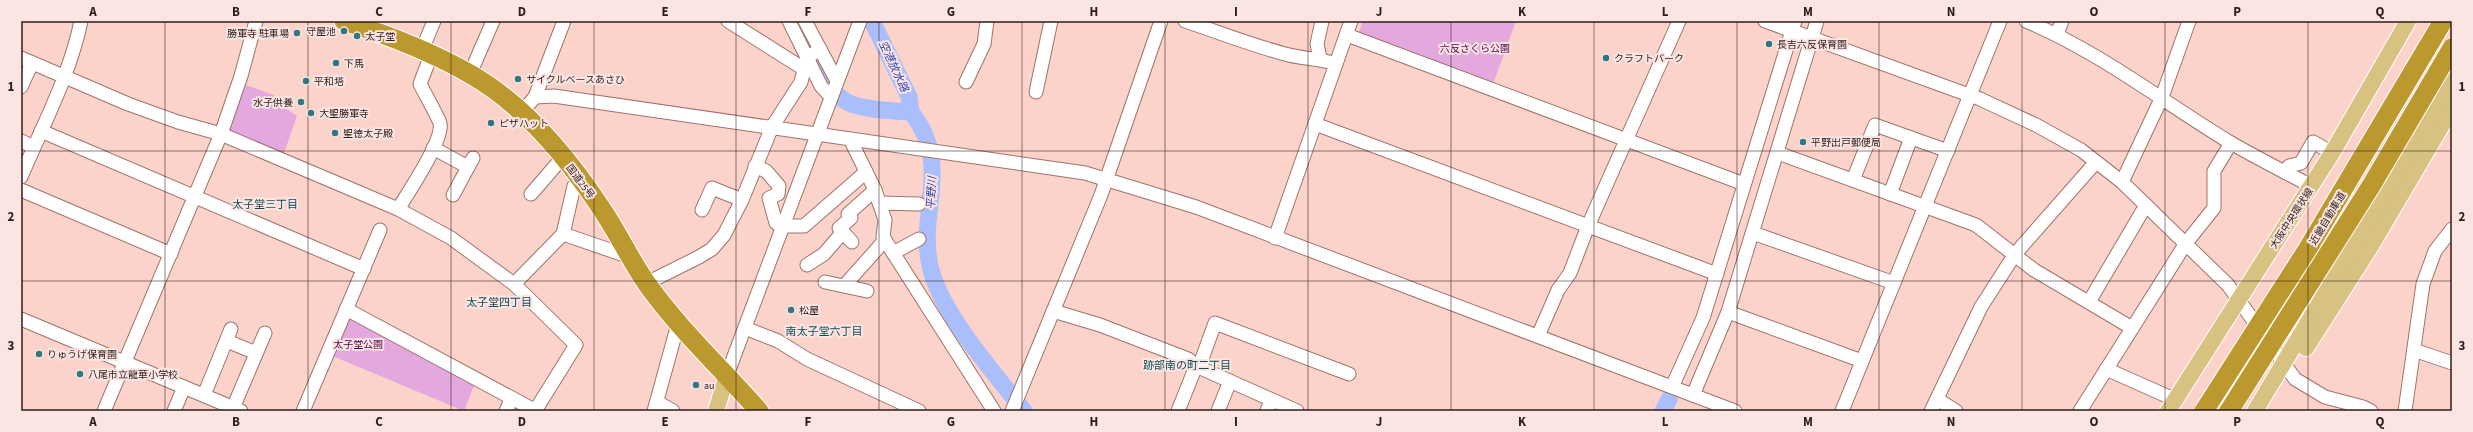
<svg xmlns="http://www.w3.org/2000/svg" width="2473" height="432" font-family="'Source Sans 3','Noto Sans JP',sans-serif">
  <rect width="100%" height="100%" fill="#fcd3cb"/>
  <g fill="#e3a8dd">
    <path d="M1363,21H1516L1493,84L1358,35Z"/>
    <path d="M243,84L287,100L284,107L297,116L283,156L229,134L228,128Z"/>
    <path d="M351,315L475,383L464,411L330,355L345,319Z"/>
  </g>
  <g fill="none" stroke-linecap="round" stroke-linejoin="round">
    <g stroke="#aabefb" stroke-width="17">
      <path d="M799,21C811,44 823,90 847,102C862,110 894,111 911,112C954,166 916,213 931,270C943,316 994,372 1024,411"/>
      <path d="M872,21L909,97L911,112"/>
      <path d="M1663,411L1669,399"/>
    </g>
    <g stroke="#9f726a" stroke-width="15">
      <g id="minor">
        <path d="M728,21L804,69"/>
        <path d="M789,21L821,86L831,97"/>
        <path d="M805,21L837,81"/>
        <path d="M1185,21C1218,32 1251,45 1285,54C1302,59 1319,58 1336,64"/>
        <path d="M1765,21L1980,99L2036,125L2081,150L2122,182L2228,285L2295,379L2325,397L2363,407L2371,411"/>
        <path d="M2026,21C2100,52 2163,102 2231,143C2257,158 2285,172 2311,186"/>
        <path d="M2057,34L2062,21"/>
        <path d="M1347,35L1744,184"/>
        <path d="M422,50L434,21"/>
        <path d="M21,58L128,104L178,122L221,134L398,209L451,238L514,284L576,345L535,411"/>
        <path d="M1320,58L1317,44L1322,21"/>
        <path d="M470,74L493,21"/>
        <path d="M966,82L984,44L987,21"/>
        <path d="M21,87L32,63"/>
        <path d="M1036,92L1051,21"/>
        <path d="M535,97L554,96L1085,173L1196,207L1735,411"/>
        <path d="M521,113L535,97L564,21"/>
        <path d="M1315,124L1717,274"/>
        <path d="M41,131L364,269"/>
        <path d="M850,139L875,190L885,220L883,237L994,411"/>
        <path d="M21,141L34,147"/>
        <path d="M433,148L468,167"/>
        <path d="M1778,153L1976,225L2034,270L2132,328"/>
        <path d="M755,166L766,171L779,186L778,194L769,198L776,223L783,226H804L866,172"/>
        <path d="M2285,172L2289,166L2301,163L2313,142L2332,153"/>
        <path d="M21,177C42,127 70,75 81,21"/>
        <path d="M1853,180L1875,125L1948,151"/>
        <path d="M2122,182L2162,97L2189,21"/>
        <path d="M21,190L171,254"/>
        <path d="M531,194L563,157"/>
        <path d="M1890,194L1911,138"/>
        <path d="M453,195L473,158"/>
        <path d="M879,203L919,204"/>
        <path d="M398,209C408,193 444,140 440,123C437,115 425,94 420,84L431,55"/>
        <path d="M702,210L712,188L742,200"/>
        <path d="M1753,233L1894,283"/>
        <path d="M563,234L630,257"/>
        <path d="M1275,238L1351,21"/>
        <path d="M852,242L839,228L851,218L848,214L875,190"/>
        <path d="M893,253L919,239"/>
        <path d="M807,265L824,254L843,232"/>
        <path d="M825,282L867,291"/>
        <path d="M647,283L699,257L712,249L724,235L742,200L772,127L801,82L807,58L820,49"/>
        <path d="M514,284L563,234L574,186L580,178"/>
        <path d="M844,286L885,240"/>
        <path d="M2089,302L2146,205"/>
        <path d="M346,309L536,411"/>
        <path d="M1053,311L1100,325L1188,359L1196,366L1297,411"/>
        <path d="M1728,312L1862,361"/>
        <path d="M21,319L241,411"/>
        <path d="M745,328L778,341L807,359L919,411"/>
        <path d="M1538,336L1558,290L1570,273L1588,226L1679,21"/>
        <path d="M227,341L256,353"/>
        <path d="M2414,350L2452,363"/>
        <path d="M1199,367L1215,323L1349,374"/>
        <path d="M2106,369L2176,400"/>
        <path d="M727,375L860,21"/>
        <path d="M1672,387L1703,318L1795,21"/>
        <path d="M204,395L231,329"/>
        <path d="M1693,395L1728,312L1817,21"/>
        <path d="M1937,399L1956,411"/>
        <path d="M657,402L673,411"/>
        <path d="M233,408L265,333"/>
        <path d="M104,411L221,134L241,76L256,21"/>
        <path d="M174,411L184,387"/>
        <path d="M303,411L380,230"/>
        <path d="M506,411L512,398"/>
        <path d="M654,411L678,324"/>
        <path d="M1012,411L1101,195L1161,21"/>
        <path d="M1178,411L1196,366"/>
        <path d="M1218,411L1230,381"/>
        <path d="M1267,411L1271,400"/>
        <path d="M1842,411L2000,21"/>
        <path d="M1931,411L1981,307L2015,254L2096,162"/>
        <path d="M2080,411L2186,243L2214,208V171L2231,143"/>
        <path d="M2405,411L2423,284L2435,251L2452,229"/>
      </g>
    </g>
    <g stroke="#fff" stroke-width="18">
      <g id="major">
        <path d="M2306,348L2371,246L2452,108"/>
        <path d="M716,411L727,375"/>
        <path d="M2168,411L2332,153L2408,21"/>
        <path d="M2255,411L2452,81"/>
      </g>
    </g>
    <g stroke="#fff" stroke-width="21">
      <path id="highway" d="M344,21C388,35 430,51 470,74C525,105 569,159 603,211C619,235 631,261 647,284C680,330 722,369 759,411"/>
    </g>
    <use href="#minor" stroke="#fff" stroke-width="13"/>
    <use href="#major" stroke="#d7c282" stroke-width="16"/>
    <use href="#highway" stroke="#bc992e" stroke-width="19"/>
    <g stroke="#fff" stroke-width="21" stroke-linecap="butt">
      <g id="highway-bridge">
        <path d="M2204,411L2307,250L2443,21"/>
        <path d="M2229,411L2371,186L2452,48"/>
      </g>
    </g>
    <use href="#highway-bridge" stroke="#bc992e" stroke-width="19"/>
  </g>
  <path fill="none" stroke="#2f1c19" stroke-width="1" stroke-opacity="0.55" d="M165,21V411M308,21V411M451,21V411M594,21V411M736,21V411M879,21V411M1022,21V411M1165,21V411M1308,21V411M1451,21V411M1594,21V411M1737,21V411M1879,21V411M2022,21V411M2165,21V411M2308,21V411M21,151H2452M21,281H2452"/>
  <g fill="#307782" stroke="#fae5e2" stroke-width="1.5">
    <circle cx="344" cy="31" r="4"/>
    <circle cx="297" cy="33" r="4"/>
    <circle cx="357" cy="36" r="4"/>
    <circle cx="1769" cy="44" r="4"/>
    <circle cx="1606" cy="58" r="4"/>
    <circle cx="336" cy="63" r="4"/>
    <circle cx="518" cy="79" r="4"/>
    <circle cx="306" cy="81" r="4"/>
    <circle cx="301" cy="102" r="4"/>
    <circle cx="311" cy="113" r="4"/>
    <circle cx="491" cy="123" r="4"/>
    <circle cx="335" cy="133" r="4"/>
    <circle cx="1803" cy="142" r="4"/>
    <circle cx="791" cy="310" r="4"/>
    <circle cx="39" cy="354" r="4"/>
    <circle cx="80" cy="374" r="4"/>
    <circle cx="696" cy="385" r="4"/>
  </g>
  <g text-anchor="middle" stroke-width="4" stroke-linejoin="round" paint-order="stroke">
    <g font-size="10" fill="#2f1c19" stroke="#fae5e2" text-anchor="start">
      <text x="336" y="35" text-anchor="end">守屋池</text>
      <text x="289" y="37" text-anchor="end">勝軍寺 駐車場</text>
      <text x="365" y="40">太子堂</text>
      <text x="1777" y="48">長吉六反保育園</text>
      <text x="1614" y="62">クラフトパーク</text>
      <text x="344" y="67">下馬</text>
      <text x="526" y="83">サイクルベースあさひ</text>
      <text x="314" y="85">平和塔</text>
      <text x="293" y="106" text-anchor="end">水子供養</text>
      <text x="319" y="117">大聖勝軍寺</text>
      <text x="499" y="127">ピザハット</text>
      <text x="343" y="137">聖徳太子殿</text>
      <text x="1811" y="146">平野出戸郵便局</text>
      <text x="799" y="314">松屋</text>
      <text x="47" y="358">りゅうげ保育園</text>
      <text x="88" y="378">八尾市立龍華小学校</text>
      <text x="704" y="389">au</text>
    </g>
    <g font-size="10" fill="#540052" stroke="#fae5e2">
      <text x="1475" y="52">六反さくら公園</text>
      <text x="358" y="348">太子堂公園</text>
    </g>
    <g font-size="10" fill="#2f1c19" stroke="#fae5e2">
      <text transform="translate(581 181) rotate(53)" y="4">国道25号</text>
      <text transform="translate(2291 218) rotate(-57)" y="4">大阪中央環状線</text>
      <text transform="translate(2327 218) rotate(-59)" y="4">近畿自動車道</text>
    </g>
    <g font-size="11" font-style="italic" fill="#2f42b2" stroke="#fae5e2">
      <text transform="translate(894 66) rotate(65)" y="4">空港放水路</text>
      <text transform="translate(931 193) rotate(-87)" y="4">平野川</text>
    </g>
    <g font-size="11" fill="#114d56" stroke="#fae5e2">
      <text x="265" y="208">太子堂三丁目</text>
      <text x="499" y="306">太子堂四丁目</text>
      <text x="824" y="335">南太子堂六丁目</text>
      <text x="1187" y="369">跡部南の町二丁目</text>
    </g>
  </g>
  <rect width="2473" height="432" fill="none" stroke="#fae5e2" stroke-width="44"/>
  <rect x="22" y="22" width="2429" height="388" fill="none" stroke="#2f1c19" stroke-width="1.5"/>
  <g font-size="13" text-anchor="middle" font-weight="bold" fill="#2f1c19">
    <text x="93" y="16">A</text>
    <text x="236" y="16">B</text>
    <text x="379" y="16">C</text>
    <text x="522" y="16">D</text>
    <text x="665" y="16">E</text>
    <text x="808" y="16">F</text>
    <text x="951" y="16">G</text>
    <text x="1094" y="16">H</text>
    <text x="1236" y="16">I</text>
    <text x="1379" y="16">J</text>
    <text x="1522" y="16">K</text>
    <text x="1665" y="16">L</text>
    <text x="1808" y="16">M</text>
    <text x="1951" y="16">N</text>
    <text x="2094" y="16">O</text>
    <text x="2237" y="16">P</text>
    <text x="2380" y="16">Q</text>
    <text x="11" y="91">1</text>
    <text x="2462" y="91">1</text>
    <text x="11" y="221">2</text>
    <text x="2462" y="221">2</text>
    <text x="11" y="350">3</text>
    <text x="2462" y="350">3</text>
    <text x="93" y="426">A</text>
    <text x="236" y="426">B</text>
    <text x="379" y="426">C</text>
    <text x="522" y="426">D</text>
    <text x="665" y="426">E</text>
    <text x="808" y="426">F</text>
    <text x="951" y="426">G</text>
    <text x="1094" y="426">H</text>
    <text x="1236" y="426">I</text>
    <text x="1379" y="426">J</text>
    <text x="1522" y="426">K</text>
    <text x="1665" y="426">L</text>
    <text x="1808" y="426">M</text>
    <text x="1951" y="426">N</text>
    <text x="2094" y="426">O</text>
    <text x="2237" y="426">P</text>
    <text x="2380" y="426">Q</text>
  </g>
</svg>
